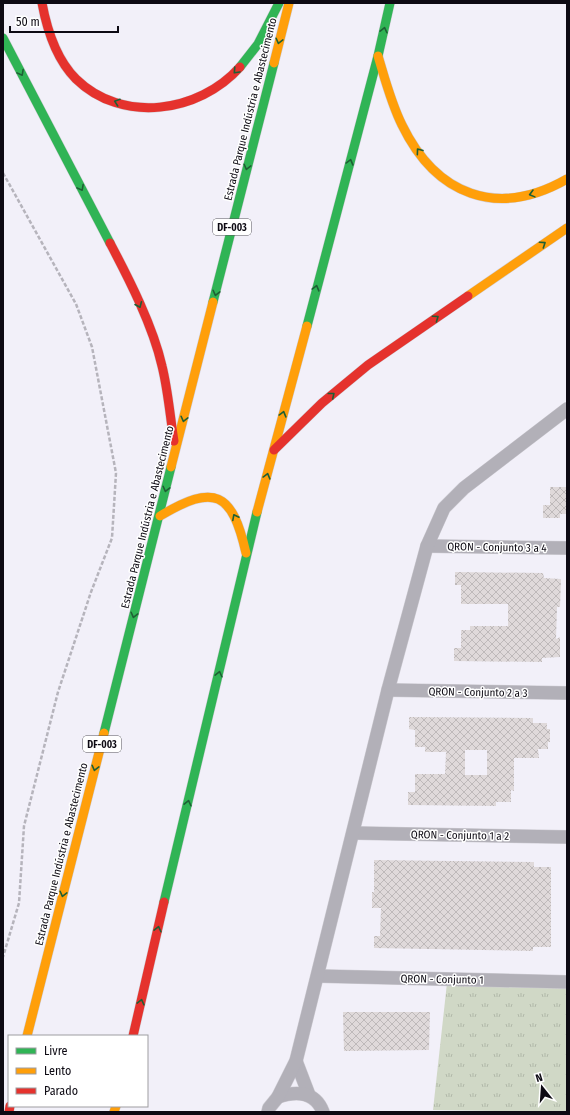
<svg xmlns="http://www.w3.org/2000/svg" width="570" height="1115" font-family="'Fira Sans Condensed',sans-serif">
  <defs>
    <pattern id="park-tufts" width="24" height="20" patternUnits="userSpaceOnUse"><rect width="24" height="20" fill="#d0d8c6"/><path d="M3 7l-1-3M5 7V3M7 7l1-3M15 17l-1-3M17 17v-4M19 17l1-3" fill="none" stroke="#b1b8a9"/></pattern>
    <pattern id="building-cross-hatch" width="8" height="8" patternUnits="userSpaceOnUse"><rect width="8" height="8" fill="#dfd9da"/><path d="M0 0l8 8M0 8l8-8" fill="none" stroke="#beb9ba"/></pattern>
  </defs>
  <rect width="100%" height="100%" fill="#f2f0f9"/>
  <path fill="url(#park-tufts)" d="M447,983H567V1112L433,1110Z"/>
  <g fill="url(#building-cross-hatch)" fill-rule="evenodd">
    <path d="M550,487H567V514H560V518H543V505H550Z"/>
    <path d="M455,572L543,573L544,578L561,579L560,607H557L556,639L560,637V657L542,658V662L454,661V648H461V630H470V626H508V604H461V585H455Z"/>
    <path d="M409,717L533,718V723H547V729H550V742H548V749H538L539,758H514V791L511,790V802H496V806L408,805V792H415V774H445L446,752H425V747H415V730L409,729ZM465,750H487V775H465Z"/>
    <path d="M374,860L534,862V867H551V947H533V951L374,948V936H380L381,908H372V892H374Z"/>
    <path d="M343,1012H430L429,1050L344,1051Z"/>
  </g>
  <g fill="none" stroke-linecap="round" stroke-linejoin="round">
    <g stroke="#ceccd3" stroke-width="14">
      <g id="street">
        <path d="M427,546L567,548"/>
        <path d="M388,690L567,693"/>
        <path d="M354,833L567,837"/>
        <path d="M318,976L567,982"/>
        <path d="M296,1061L309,1095"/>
        <path d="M278,1097C296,1091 315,1091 323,1112"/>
        <path d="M268,1112L269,1108L278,1097L296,1061L388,690L427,546L444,508L464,488L567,409"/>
      </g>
    </g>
    <g stroke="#ceccd3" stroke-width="10">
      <g id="fast">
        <path d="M3,38L110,243"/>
        <path d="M240,67L258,44L279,3"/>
        <path d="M213,302L274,63"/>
        <path d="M307,326L378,56L390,3"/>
        <path d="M104,733L171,467"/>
        <path d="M164,902L257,512"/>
      </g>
    </g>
    <g stroke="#ceccd3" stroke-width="10">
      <g id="slow">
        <path d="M378,56C385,79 391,103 402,125C436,195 497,219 567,179"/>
        <path d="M274,63L289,3"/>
        <path d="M468,296L567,228"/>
        <path d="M171,467L213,302"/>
        <path d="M257,512L307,326"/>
        <path d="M160,516C215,483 232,492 246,553"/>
        <path d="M27,1036L104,733"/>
        <path d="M114,1112L116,1106"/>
      </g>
    </g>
    <g stroke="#ceccd3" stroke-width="10">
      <g id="jam">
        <path d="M42,3C47,30 56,59 76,79C122,124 199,113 240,67"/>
        <path d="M110,243C129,279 153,326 162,366C168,390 170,416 174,441"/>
        <path d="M274,450L322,403L368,365L468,296"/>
        <path d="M133,1036L164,902"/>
        <path d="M9,1112L10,1106"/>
      </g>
    </g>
    <path stroke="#b6b4bc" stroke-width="2.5" stroke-dasharray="4 2" stroke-linecap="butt" d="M3,173L76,304L92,347L116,473L112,538L91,592L58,692L24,826L19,903L3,957"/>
    <use href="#street" stroke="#b2b0b8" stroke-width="13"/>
    <use href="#fast" stroke="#30b455" stroke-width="9"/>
    <use href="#slow" stroke="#ff9f0a" stroke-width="9"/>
    <use href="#jam" stroke="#e5322d" stroke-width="9"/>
  </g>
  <defs><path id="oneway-chevron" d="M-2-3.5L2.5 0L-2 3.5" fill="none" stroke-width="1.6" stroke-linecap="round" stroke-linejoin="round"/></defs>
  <g stroke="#1e5f34">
    <use href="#oneway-chevron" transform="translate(384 30) rotate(-77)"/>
    <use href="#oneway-chevron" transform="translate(279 41) rotate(104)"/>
    <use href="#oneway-chevron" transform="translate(236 71) rotate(133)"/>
    <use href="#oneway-chevron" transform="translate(21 73) rotate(62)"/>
    <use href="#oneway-chevron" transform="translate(117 102) rotate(-161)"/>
    <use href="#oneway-chevron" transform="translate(419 151) rotate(-126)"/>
    <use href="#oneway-chevron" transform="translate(350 162) rotate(-75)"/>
    <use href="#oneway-chevron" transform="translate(247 167) rotate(104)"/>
    <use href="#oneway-chevron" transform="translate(81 188) rotate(62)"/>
    <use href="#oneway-chevron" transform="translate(532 194) rotate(165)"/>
    <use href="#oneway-chevron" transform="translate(543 244) rotate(-34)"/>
    <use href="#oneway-chevron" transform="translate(316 288) rotate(-75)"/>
    <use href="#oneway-chevron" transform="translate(216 293) rotate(104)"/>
    <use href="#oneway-chevron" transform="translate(139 305) rotate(67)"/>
    <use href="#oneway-chevron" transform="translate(436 318) rotate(-35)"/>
    <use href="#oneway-chevron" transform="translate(332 395) rotate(-39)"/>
    <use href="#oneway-chevron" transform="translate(283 414) rotate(-75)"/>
    <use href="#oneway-chevron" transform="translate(184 419) rotate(104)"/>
    <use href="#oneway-chevron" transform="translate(267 476) rotate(-75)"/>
    <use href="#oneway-chevron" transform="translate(166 489) rotate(104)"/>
    <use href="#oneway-chevron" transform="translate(235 517) rotate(-117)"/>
    <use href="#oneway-chevron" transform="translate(134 615) rotate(104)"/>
    <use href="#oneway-chevron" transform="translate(219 674) rotate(-77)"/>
    <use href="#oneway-chevron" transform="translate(95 768) rotate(104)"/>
    <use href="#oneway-chevron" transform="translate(188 803) rotate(-77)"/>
    <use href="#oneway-chevron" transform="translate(63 894) rotate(104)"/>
    <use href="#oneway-chevron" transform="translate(158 929) rotate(-77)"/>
    <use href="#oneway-chevron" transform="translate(141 1002) rotate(-76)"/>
  </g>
  <g text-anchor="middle" stroke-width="3" stroke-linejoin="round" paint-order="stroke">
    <g fill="#fff" stroke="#56545a" stroke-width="1">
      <rect x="213" y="219" width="38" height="16" rx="3"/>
      <rect x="83" y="736" width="38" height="16" rx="3"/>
    </g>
    <g font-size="10" font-weight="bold" fill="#0d0a13">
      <text x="232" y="231">DF-003</text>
      <text x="102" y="748">DF-003</text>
    </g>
    <g font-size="11" fill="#0d0a13" stroke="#fff">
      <text transform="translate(250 109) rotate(-76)" y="4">Estrada Parque Indústria e Abastecimento</text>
      <text transform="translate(147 517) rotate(-76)" y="4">Estrada Parque Indústria e Abastecimento</text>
      <text transform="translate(497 547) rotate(1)" y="4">QRON - Conjunto 3 a 4</text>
      <text transform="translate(478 692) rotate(1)" y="4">QRON - Conjunto 2 a 3</text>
      <text transform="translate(460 835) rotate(1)" y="4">QRON - Conjunto 1 a 2</text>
      <text transform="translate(61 854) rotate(-76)" y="4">Estrada Parque Indústria e Abastecimento</text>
      <text transform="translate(442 979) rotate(1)" y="4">QRON - Conjunto 1</text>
    </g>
  </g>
  <rect width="570" height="1115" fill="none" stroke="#0d0a13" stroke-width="8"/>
  <rect x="8" y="1035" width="140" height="72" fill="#ffffff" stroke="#9e9da1"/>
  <rect x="16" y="1048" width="20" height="6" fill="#30b455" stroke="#9e9da1"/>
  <text x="44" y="1055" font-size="12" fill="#0d0a13">Livre</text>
  <rect x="16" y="1068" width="20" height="6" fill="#ff9f0a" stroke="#9e9da1"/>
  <text x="44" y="1075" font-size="12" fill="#0d0a13">Lento</text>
  <rect x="16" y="1088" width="20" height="6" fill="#e5322d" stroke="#9e9da1"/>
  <text x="44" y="1095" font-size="12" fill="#0d0a13">Parado</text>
  <g transform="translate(542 1087) rotate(343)" stroke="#ffffff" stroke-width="3" paint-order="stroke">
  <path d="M0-3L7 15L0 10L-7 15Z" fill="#0d0a13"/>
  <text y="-6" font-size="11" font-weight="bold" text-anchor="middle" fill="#0d0a13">N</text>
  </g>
  <path d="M10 26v6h108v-6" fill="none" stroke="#0d0a13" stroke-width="2"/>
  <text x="16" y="26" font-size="12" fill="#0d0a13" stroke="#ffffff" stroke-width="3" paint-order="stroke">50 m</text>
</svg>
